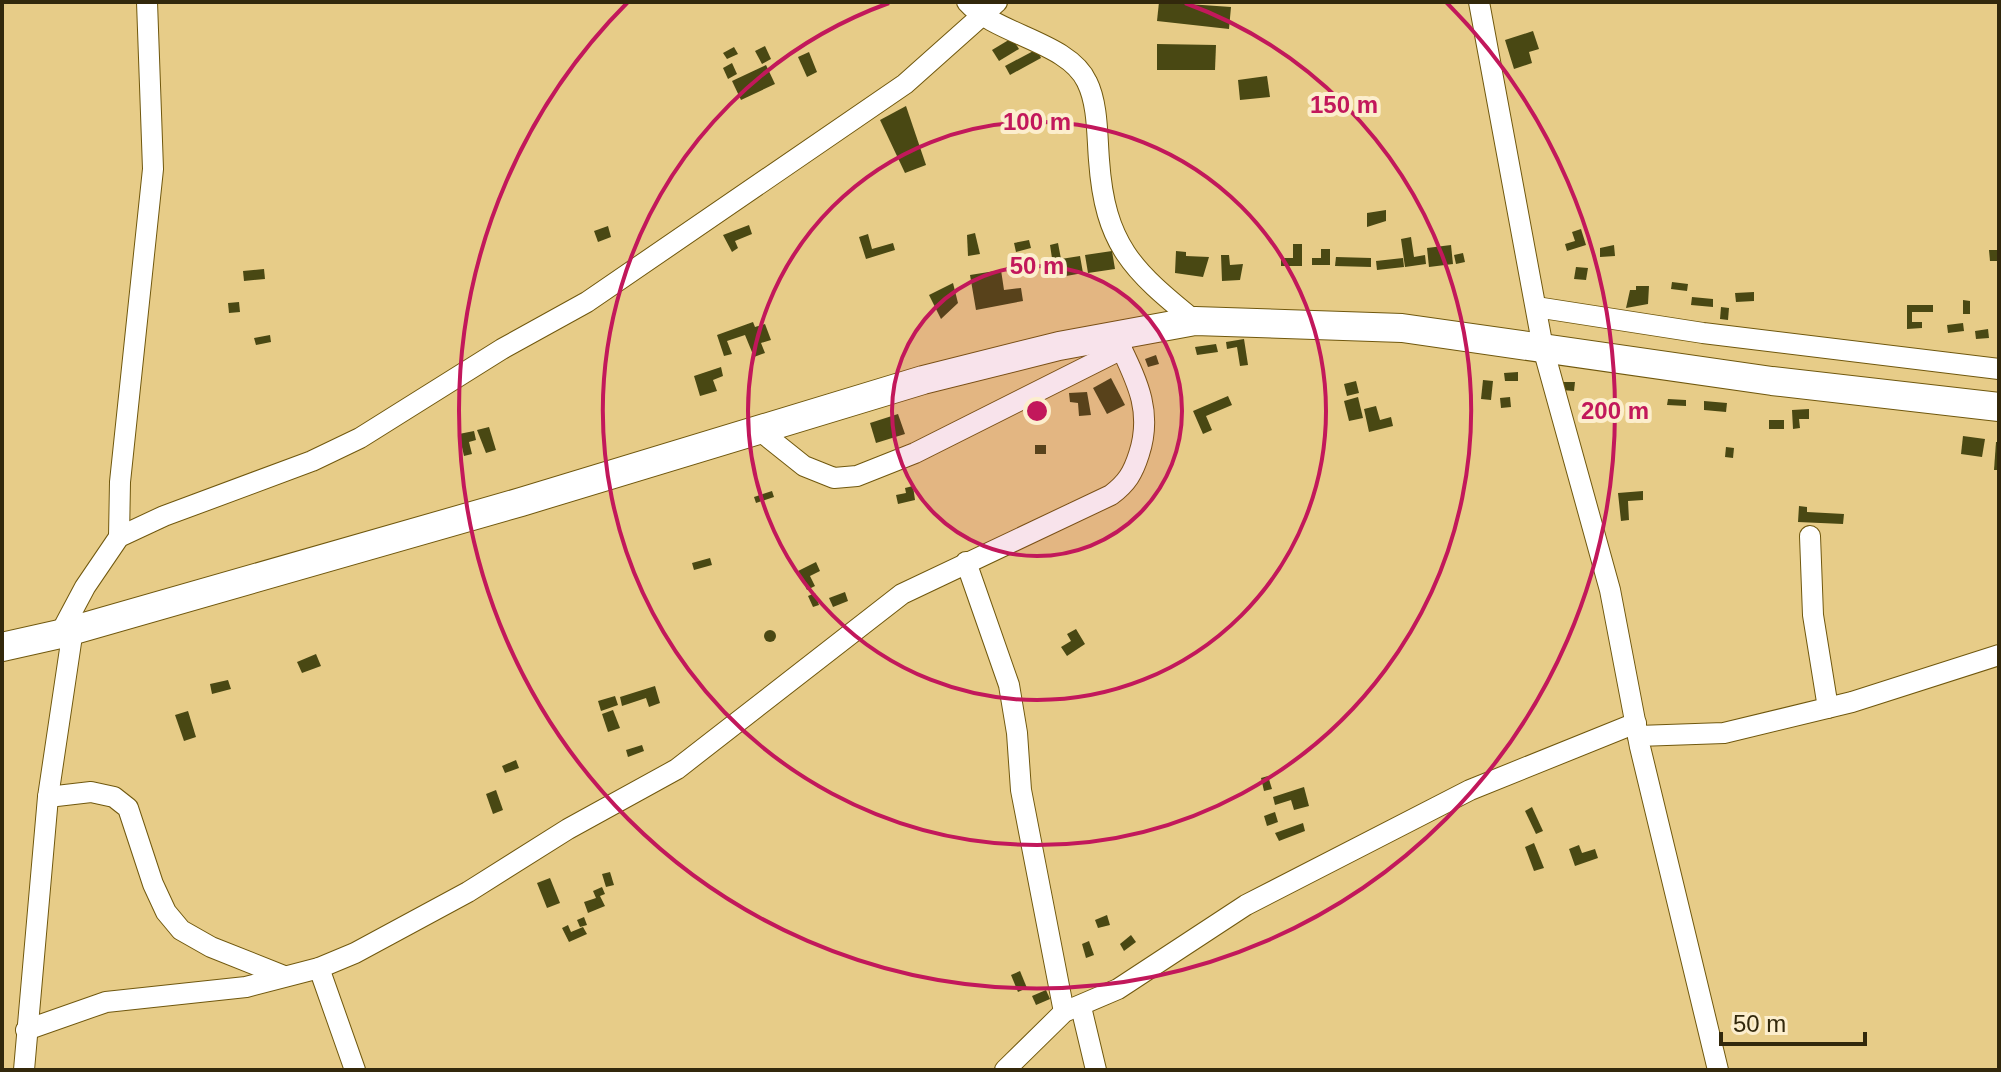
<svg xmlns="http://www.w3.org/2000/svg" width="2001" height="1072" font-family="Arial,sans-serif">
  <rect width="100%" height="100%" fill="#e7cc88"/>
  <g fill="#494813">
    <path d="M1159,2L1231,7L1229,29L1157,21Z"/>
    <path d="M1533,31L1539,49L1529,52L1532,63L1514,69L1505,40Z"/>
    <path d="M1012,38L1019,49L999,61L992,50Z"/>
    <path d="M1157,44L1216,45L1215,70H1157Z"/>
    <path d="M765,46L771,59L762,64L755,51Z"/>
    <path d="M734,47L738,54L727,59L723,53Z"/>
    <path d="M1037,49L1041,58L1010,75L1005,66Z"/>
    <path d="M809,52L817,72L807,77L798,57Z"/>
    <path d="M732,63L737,74L728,79L723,68Z"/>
    <path d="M766,65L775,84L741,100L732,81Z"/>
    <path d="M1267,76L1270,97L1240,100L1238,80Z"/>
    <path d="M906,106L926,165L905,173L880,120Z"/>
    <path d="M1386,210V221L1367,227V213Z"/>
    <path d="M749,225L752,234L735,241L738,248L732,252L723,235Z"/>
    <path d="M608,226L611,237L598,242L594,231Z"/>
    <path d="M1581,229L1586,245L1567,251L1565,244L1575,241L1572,232Z"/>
    <path d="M975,233L980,254L968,256L967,235Z"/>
    <path d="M868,234L872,249L893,243L895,250L866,259L859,237Z"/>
    <path d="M1411,237L1414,257L1425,255L1426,264L1405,267L1401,239Z"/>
    <path d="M1029,240L1031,248L1016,252L1014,243Z"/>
    <path d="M1058,243L1061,259L1080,256L1083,273L1055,278L1050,245Z"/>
    <path d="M1293,244H1302V266H1281V258H1293Z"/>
    <path d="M1451,245L1453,264L1429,267L1427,248Z"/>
    <path d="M1614,245L1615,256L1600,257V248Z"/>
    <path d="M1321,249H1330V265H1312V258H1321Z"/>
    <path d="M1989,250H1998L1999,261H1990Z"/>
    <path d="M1112,251L1115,269L1088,273L1085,255Z"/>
    <path d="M1176,251L1186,252V256L1209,257L1203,277L1175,273Z"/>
    <path d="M1463,253L1465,262L1456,264L1454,255Z"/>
    <path d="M1221,255H1229L1230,265L1243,264L1240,280L1222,281Z"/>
    <path d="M1336,257L1371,258V267L1335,266Z"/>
    <path d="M1403,258L1404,267L1377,270L1376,261Z"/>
    <path d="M1576,267L1588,268L1586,280L1574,279Z"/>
    <path d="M264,269L265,279L244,281L243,271Z"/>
    <path d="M1001,270L1004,290L1021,288L1023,301L976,310L970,275Z"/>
    <path d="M1672,282L1688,284L1687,291L1671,289Z"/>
    <path d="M953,283L958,303L941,319L929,295Z"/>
    <path d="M1636,286H1649L1648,304L1626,308L1630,290H1636Z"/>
    <path d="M1754,292V301L1736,302L1735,293Z"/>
    <path d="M1692,297L1713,299V307L1691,305Z"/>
    <path d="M1963,300L1970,301V314H1963Z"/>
    <path d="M239,302L240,312L229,313L228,303Z"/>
    <path d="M1907,305H1933V312H1912V322H1922V328L1907,329Z"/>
    <path d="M1721,307L1729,308L1728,320L1720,319Z"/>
    <path d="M753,322L755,327L765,324L771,340L761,343L765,353L754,357L745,335L727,341L732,354L724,356L717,335Z"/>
    <path d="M1963,323L1964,331L1948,333L1947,325Z"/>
    <path d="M1988,329L1989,338L1976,339L1975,331Z"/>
    <path d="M270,335L271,342L256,345L254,338Z"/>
    <path d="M1244,339L1248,365L1240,366L1237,347L1227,349L1226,342Z"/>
    <path d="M1216,344L1218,352L1197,355L1195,347Z"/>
    <path d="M1156,355L1159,364L1148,367L1145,359Z"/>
    <path d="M721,367L723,376L713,380L717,391L700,396L694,376Z"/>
    <path d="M1518,372V381H1505L1504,373Z"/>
    <path d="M1111,378L1125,405L1107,414L1093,388Z"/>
    <path d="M1483,380L1493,381L1491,400L1481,399Z"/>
    <path d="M1356,381L1359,393L1347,396L1344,384Z"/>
    <path d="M1561,382H1575L1574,391L1561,390Z"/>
    <path d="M1087,392L1091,415L1079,416L1078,403L1070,402L1069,393Z"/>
    <path d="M1228,396L1232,405L1206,416L1212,430L1203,434L1193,411Z"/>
    <path d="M1358,397L1363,418L1349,421L1344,401Z"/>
    <path d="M1510,397L1511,407L1501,408L1500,398Z"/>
    <path d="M1668,399L1686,400V406L1667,405Z"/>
    <path d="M1704,401L1727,403L1726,412L1704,410Z"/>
    <path d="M1376,406L1380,420L1391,417L1393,426L1369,432L1364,409Z"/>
    <path d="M1809,409V419H1799L1800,428L1793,429L1792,410Z"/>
    <path d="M898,414L905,434L876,443L870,423Z"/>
    <rect x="1769" y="420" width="15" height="9"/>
    <path d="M489,427L496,450L486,453L477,430Z"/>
    <path d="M474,431L476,440L469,442L472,454L464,456L459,434Z"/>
    <path d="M1963,436L1985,439L1982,457L1961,454Z"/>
    <path d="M1996,442H1999V470H1994Z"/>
    <rect x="1035" y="445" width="11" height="9"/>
    <path d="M1726,447L1734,448L1733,458L1725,457Z"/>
    <path d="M913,486L915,500L898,504L896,495L906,493L905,488Z"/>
    <path d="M772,491L774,497L756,503L754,497Z"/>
    <path d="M1643,491V500L1628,501L1629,520L1621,521L1618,493Z"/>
    <path d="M1799,506L1807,507V512L1844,514L1843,524L1798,522Z"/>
    <path d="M710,558L712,565L694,570L692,563Z"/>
    <path d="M816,562L820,571L810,576L815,586L807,590L798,571Z"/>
    <path d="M845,592L848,601L833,607L829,598Z"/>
    <path d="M815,593L819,605L813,607L808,596Z"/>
    <path d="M1076,629L1085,644L1067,656L1061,647L1071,641L1067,634Z"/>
    <circle cx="770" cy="636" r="6"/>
    <path d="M316,654L321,666L302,673L297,662Z"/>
    <path d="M228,680L231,689L212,694L210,684Z"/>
    <path d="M655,686L660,703L649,707L646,698L622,706L620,697Z"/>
    <path d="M615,696L618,705L601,711L598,701Z"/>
    <path d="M613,710L620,728L608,732L602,714Z"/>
    <path d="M188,711L196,737L184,741L175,715Z"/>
    <path d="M642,745L644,751L628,757L626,750Z"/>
    <path d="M516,760L519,768L505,773L502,766Z"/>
    <path d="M1268,776L1272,789L1264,791L1261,778Z"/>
    <path d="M1304,787L1309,806L1294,810L1291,800L1275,805L1273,797Z"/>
    <path d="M496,790L503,810L493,814L486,794Z"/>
    <path d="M1532,807L1543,831L1536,834L1525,811Z"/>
    <path d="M1275,812L1278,822L1267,826L1264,816Z"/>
    <path d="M1303,823L1305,831L1279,841L1275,833Z"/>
    <path d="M1534,843L1544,868L1534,871L1525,847Z"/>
    <path d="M1579,845L1582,853L1595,849L1598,858L1575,866L1569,849Z"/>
    <path d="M610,872L614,885L606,887L602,874Z"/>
    <path d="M550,878L560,903L547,908L537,883Z"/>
    <path d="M602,887L605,894L600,896L605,906L588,913L584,902L596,898L593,891Z"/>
    <path d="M1107,915L1110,925L1098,928L1095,920Z"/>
    <path d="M584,917L587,925L580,927L577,920Z"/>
    <path d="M568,925L571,932L583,927L587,934L569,942L562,928Z"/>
    <path d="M1131,935L1136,942L1124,951L1120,944Z"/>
    <path d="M1089,941L1094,955L1086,958L1082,944Z"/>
    <path d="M1020,971L1027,988L1018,992L1011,975Z"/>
    <path d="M1046,990L1050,999L1036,1005L1032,996Z"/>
  </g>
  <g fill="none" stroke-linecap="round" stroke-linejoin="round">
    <g stroke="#70580e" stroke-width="22">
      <g id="street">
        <path d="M967,2C996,35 1069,42 1087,82C1098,104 1097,136 1099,160C1105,245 1132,270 1195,321"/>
        <path d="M1479,2L1543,348L1610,590L1640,747L1718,1070"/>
        <path d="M1536,307L1703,333L1999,369"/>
        <path d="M759,430L804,466L834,478L857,476L915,453L1122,349"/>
        <path d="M1810,536L1813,615L1828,708"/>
        <path d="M119,537L120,482L153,169L147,2"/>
        <path d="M966,562L1009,685L1017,733L1021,790L1064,1012"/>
        <path d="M60,634L85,587L119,537L164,516L312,461L360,438L502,349L587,302L905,84L997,2"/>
        <path d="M1638,736L1724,733L1852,702L1999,655"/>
        <path d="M48,797L91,792L114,797L128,808L153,884L166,912L181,930L211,947L284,976"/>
        <path d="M319,968L355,1070"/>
        <path d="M1081,1007L1096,1070"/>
        <path d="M26,1030L106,1002L246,987L319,968L355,953L468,892L568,829L677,769L902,594L1111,495C1127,483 1133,473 1139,454C1154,408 1134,376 1115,335"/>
        <path d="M24,1070L48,797L73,629"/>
        <path d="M1005,1070L1064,1012L1118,989L1246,905L1470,790L1636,723"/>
      </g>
    </g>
    <g stroke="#70580e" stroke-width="30">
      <path id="secondary" d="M2,647L60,634L521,502L923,380L1059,346L1195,321L1402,328L1772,381L1999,407"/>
    </g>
    <use href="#street" stroke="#fff" stroke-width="20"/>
    <use href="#secondary" stroke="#fff" stroke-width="28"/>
  </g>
  <circle cx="1037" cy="411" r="145" fill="#c2185b" fill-opacity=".12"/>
  <g fill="none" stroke="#c2185b" stroke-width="4">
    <circle cx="1037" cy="411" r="145"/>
    <circle cx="1037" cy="411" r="289"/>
    <path d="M1185 3A434 434 0 1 1 889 3"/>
    <path d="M1446 2A578 578 0 1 1 628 2"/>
  </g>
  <circle cx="1037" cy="411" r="12" fill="#c2185b" stroke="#fceecd" stroke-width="4"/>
  <g font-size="24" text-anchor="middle" font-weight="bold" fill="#c2185b" stroke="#fceecd" stroke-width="8" stroke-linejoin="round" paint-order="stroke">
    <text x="1344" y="113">150 m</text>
    <text x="1037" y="130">100 m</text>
    <text x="1037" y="274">50 m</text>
    <text x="1615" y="419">200 m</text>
  </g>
  <rect width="2001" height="1072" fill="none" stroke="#32280c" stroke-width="8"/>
  <path d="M1721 1032v12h144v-12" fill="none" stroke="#32280c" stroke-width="4"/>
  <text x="1733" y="1032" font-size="24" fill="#32280c" stroke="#fceecd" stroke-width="6" paint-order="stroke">50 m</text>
</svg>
